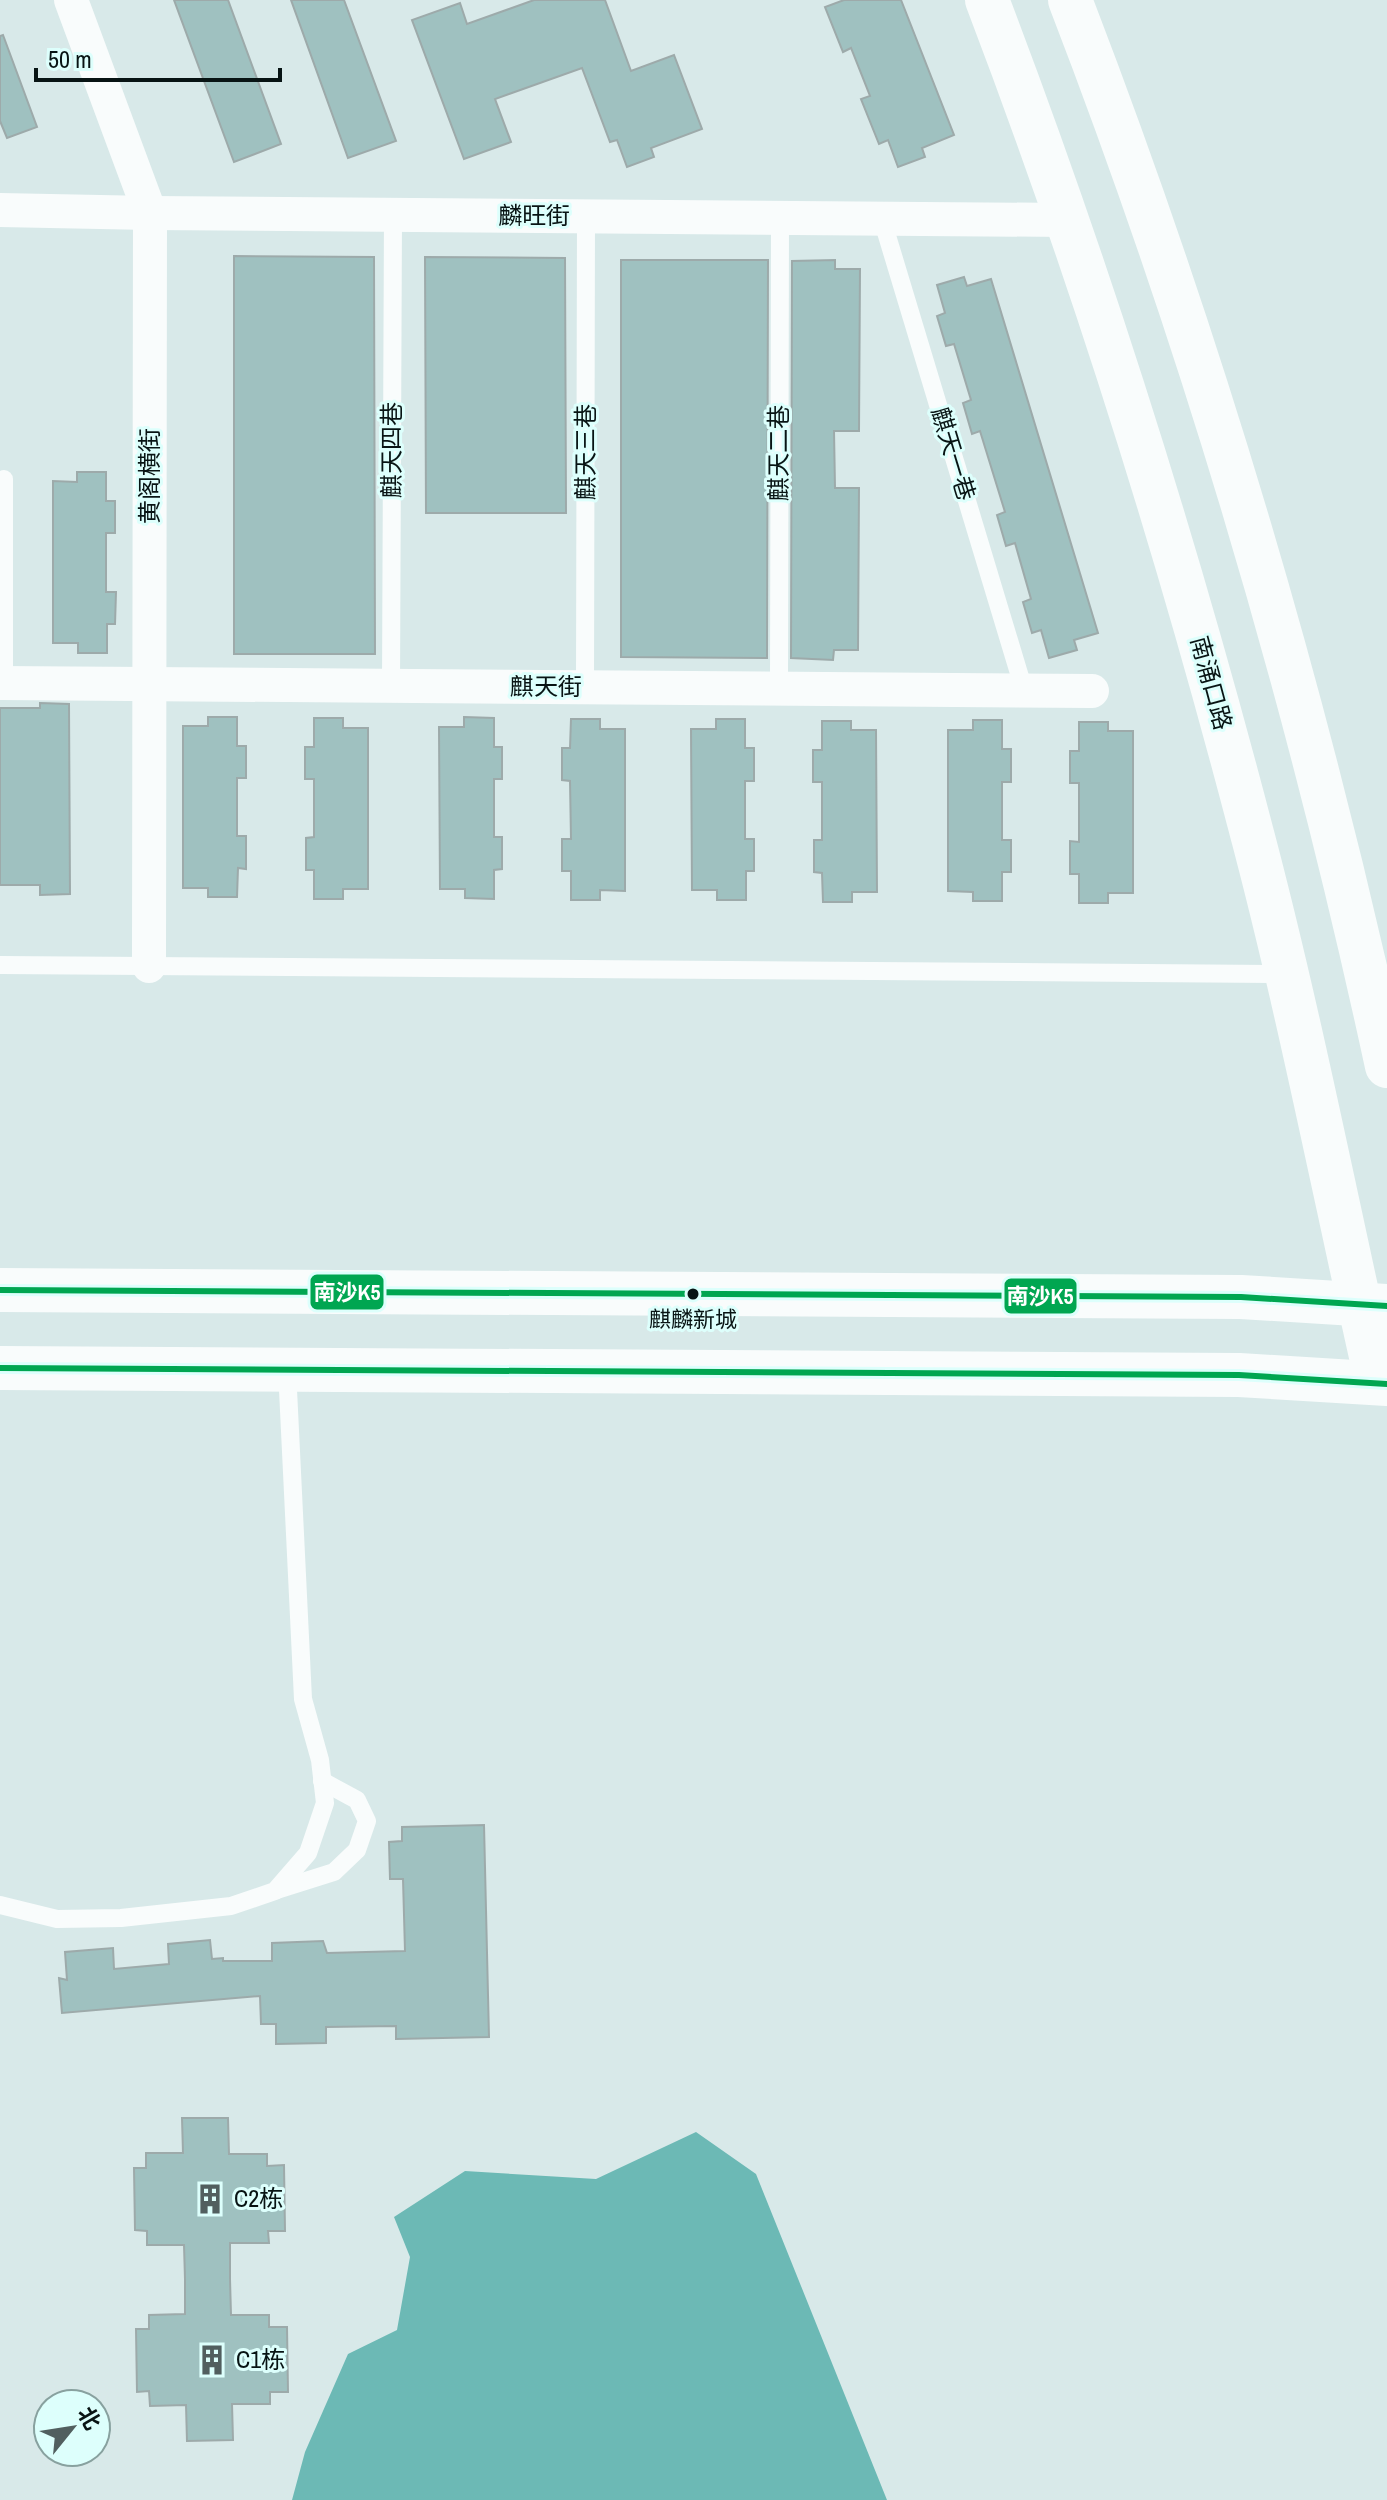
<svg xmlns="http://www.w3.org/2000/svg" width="1387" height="2500" font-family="'Archivo Narrow','Noto Sans SC',sans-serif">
  <rect width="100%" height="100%" fill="#d8e9e9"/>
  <path fill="#6cb9b5" d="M696,2132L756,2174L887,2500H292L305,2452L348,2354L397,2330L410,2257L394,2217L465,2171L596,2179Z"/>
  <g fill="#9fc1c0" stroke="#9daaaa" stroke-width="2">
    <path d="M174,0H228L281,144L234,162Z"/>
    <path d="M291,0H344L396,141L348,158Z"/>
    <path d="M534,0H605L631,71L674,55L702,129L651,148L654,157L627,167L617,140L610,142L582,68L495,99L511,142L464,159L412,20L460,3L467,24Z"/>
    <path d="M844,0H901L954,135L922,148L925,157L898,167L888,140L879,144L861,99L870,96L851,48L843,52L825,7Z"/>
    <path d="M3,35L37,127L7,138L0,121V36Z"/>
    <path d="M234,256L374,257L375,654H234Z"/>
    <path d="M425,257L565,258L566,513H426Z"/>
    <path d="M621,260H768L767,658L621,657Z"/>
    <path d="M835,260V269H860L859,431H834L835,488H859L858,650H834L833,660L791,658L792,261Z"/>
    <path d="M964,277L967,286L991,279L1098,633L1074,640L1077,650L1049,658L1041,630L1032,633L1023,602L1031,599L1015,543L1006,546L997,515L1005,512L980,431L972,434L963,403L971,400L954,344L946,346L937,316L945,313L937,285Z"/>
    <path d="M77,472H106V501H115V533H106V592H116L115,624H107V653H78V643H53V481L77,482Z"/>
    <path d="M40,703L69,704L70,894L40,895V885H0V708H40Z"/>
    <path d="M208,717H237V746H246V778H237V836H246V869L238,868L237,897H208V888H183V726H208Z"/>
    <path d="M464,717L494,718V747H502V779H494V837H502V869L494,870V899L465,898V889H440L439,727H464Z"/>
    <path d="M314,718H343V728H368V889H343V899H314V870H306V838L314,837V779H305V747H314Z"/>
    <path d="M571,719H600V729H625V891L600,890V900H571V871H562V839H571L570,781L562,780V748H570Z"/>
    <path d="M716,719H745V748H754V781H745V839H754V871H746V900H717V890H692L691,729H716Z"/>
    <path d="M973,720H1002V749H1011V782H1002V840H1011V872H1002V901H973V892L948,891V730H973Z"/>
    <path d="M822,721H851V730H876L877,892H852V902H823L822,873L814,872V840H822V782H813V750H822Z"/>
    <path d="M1079,722H1108V731H1133V893H1108V903H1079V874H1070V841L1079,842V783H1070V751H1079Z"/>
    <path d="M484,1825L489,2037L396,2039V2026L326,2027V2043L276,2044V2024H261L260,1996L62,2013L59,1978L67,1980L65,1952L113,1948L114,1969L169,1964L168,1944L210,1940L212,1959L223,1958V1961H272V1943L323,1941L327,1953L405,1951L403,1879H390L389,1842L402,1841V1827Z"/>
    <path d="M182,2118H228L229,2154H267V2166L284,2165L285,2231H268L269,2243H230V2279L231,2315H269V2327H287L288,2392H270V2404H232L233,2440L187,2441L186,2405L150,2406L149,2391L137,2392L136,2329H149V2315L185,2314V2279L184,2245H147V2231L135,2230L134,2168H146V2153H183Z"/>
  </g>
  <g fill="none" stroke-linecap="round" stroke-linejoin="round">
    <g stroke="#f9fcfc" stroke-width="18">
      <path d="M882,219L1024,690"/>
      <path d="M4,683V479"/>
      <path d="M391,686L393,215"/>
      <path d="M585,687L586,216"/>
      <path d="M779,688L780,218"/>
      <path d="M0,965L1286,974"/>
      <path d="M277,1890L334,1872L357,1850L367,1821L357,1800L322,1781"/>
      <path d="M0,1905L57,1919L121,1918L231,1906L275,1891L308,1853L325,1803L320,1760L303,1699L287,1369"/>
    </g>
    <g stroke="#f9fcfc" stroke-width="34">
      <path d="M71,0L150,213L149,966"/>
      <path d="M0,210L150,213L1067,220"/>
      <path d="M0,683L1092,691"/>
    </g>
    <g stroke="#f9fcfc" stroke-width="44">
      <path d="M987,0C1090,270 1177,547 1250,826C1299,1010 1335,1197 1377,1383"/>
      <path d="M1070,0C1203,345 1309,705 1387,1066"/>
    </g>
    <g stroke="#f9fcfc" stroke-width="44">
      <path d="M0,1290L1241,1297L1387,1306"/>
      <path d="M0,1368L1239,1375L1387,1384"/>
    </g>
    <g stroke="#ddfffc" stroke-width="12">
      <g id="bus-1">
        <path d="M0,1290L1241,1297L1387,1306"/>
        <path d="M0,1368L1239,1375L1387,1384"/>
      </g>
    </g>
    <use href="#bus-1" stroke="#00a651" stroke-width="6"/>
  </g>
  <defs>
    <g id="building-bare" transform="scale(2.4)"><path d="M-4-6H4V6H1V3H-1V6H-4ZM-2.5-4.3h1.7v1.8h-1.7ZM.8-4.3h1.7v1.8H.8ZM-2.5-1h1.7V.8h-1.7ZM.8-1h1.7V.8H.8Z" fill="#515f5f" stroke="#ddfffc" stroke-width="2.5" paint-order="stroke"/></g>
  </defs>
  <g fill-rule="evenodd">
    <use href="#building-bare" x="210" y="2199"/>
    <use href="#building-bare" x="212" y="2360"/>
  </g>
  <circle fill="#081414" stroke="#ddfffc" stroke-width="3" cx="693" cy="1294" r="7"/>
  <g text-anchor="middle" stroke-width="6" stroke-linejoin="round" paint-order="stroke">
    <g font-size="22" fill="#081414" stroke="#ddfffc">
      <text x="693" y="1327">麒麟新城</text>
    </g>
    <g font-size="24" fill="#081414" stroke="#ddfffc">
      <text x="534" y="224">麟旺街</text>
      <text transform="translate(392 450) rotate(-90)" y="8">麒天四巷</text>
      <text transform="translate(586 452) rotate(-90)" y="8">麒天三巷</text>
      <text transform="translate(779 453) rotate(-90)" y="8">麒天二巷</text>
      <text transform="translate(953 454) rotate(73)" y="8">麒天一巷</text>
      <text transform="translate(150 476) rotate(-90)" y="8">黄阁横街</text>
      <text transform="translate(1211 683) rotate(75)" y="8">南涌口路</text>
      <text x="546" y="695">麒天街</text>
    </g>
    <g font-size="24" fill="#081414" stroke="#ddfffc" text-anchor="start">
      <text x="234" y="2207">C2栋</text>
      <text x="236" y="2368">C1栋</text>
    </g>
  </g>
  <g stroke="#ddfffc" stroke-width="3">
    <rect x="309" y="1273" width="76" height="38" rx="8" fill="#00a651"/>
    <rect x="1003" y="1277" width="75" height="38" rx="8" fill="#00a651"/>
  </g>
  <g font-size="22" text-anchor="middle" font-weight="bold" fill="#fff">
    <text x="347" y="1300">南沙K5</text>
    <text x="1040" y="1304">南沙K5</text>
  </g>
  <g transform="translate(72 2428) rotate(60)"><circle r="38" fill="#ddfffc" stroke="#88a19f" stroke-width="2"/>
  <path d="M0-6L14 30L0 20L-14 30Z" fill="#515f5f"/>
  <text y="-12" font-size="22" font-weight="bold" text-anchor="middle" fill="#081414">北</text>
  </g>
  <path d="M36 68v12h244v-12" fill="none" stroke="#081414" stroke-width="4"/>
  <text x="48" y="68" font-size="24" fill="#081414" stroke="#ddfffc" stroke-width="6" paint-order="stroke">50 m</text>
</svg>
